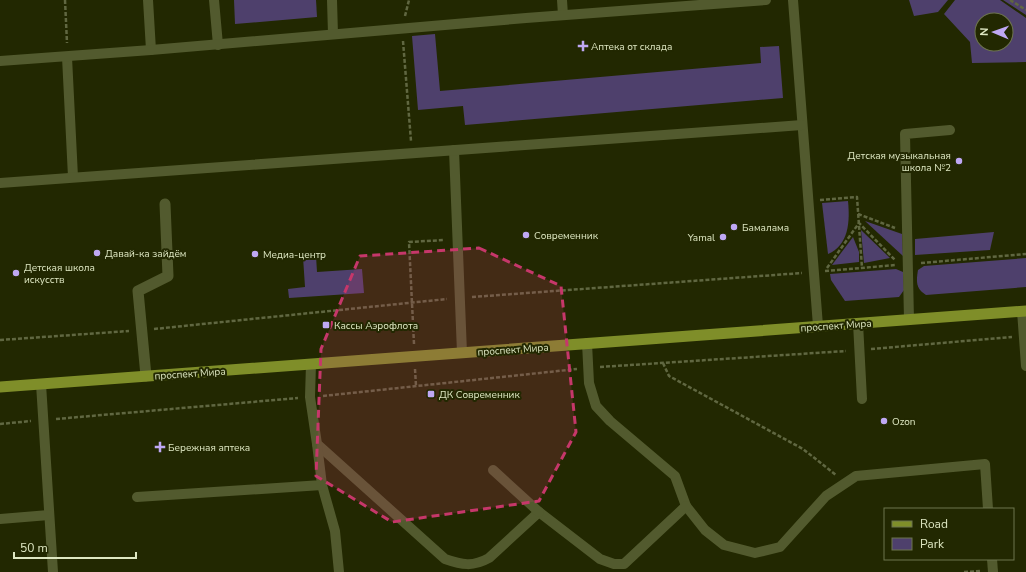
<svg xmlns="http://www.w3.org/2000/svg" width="1026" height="572" font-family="'Nunito Sans',sans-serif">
  <rect width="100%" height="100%" fill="#222801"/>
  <g fill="#4e406c" fill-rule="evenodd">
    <path d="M234,0H316L317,17L235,24Z"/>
    <path d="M909,0H948L938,12L914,16Z"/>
    <path d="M955,0H1000L1026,18V62L972,63L970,42L944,14ZM982,20H1006V44H982Z"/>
    <path d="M1003,0H1026V15Z"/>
    <path d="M435,34L440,91L761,63L760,47L779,46L783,98L465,125L463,106L418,110L412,36Z"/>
    <path d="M848,201C850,221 849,245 828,254L822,203Z"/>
    <path d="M865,221L902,234L903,256Z"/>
    <path d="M861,230L890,258L864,263Z"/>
    <path d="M994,232L990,250L915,255V239Z"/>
    <path d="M853,237L859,252V262L832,265Z"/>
    <path d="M316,256L317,272L362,269L364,293L289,298L288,289L305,287L303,257Z"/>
    <path d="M1026,258V287L926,295C916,289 916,282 918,270L924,266Z"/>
    <path d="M896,269L903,272L904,290L899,297L845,301L831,280L830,274Z"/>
  </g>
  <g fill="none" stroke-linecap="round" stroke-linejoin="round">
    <g stroke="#606741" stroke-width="2.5" stroke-dasharray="4 2" stroke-linecap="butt">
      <path d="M65,0L67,43"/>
      <path d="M1010,0L1026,10"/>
      <path d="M405,16L409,0"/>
      <path d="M403,41L411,141"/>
      <path d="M820,200L857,197L862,268"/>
      <path d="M858,214L895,228"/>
      <path d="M921,263L1026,254"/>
      <path d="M827,268L859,223L895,260"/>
      <path d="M825,271L896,265"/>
      <path d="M472,297L802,273"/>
      <path d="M154,329L447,299"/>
      <path d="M0,340L129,331"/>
      <path d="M414,344L409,242L444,240"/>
      <path d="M871,349L1012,337"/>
      <path d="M663,363L669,376L803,449L836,475"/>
      <path d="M600,367L846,351"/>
      <path d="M415,369L416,386"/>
      <path d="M323,396L577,369"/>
      <path d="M56,419L298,398"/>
      <path d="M0,424L31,421"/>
      <path d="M964,572L980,571"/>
    </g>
    <g stroke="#525a2e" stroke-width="10">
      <path d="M148,0L151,50"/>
      <path d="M214,0L218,45"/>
      <path d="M332,0L333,34"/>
      <path d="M562,0L563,15"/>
      <path d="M793,0L818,326"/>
      <path d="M67,57L73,177"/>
      <path d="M0,61L151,50L526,18L766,0"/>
      <path d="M454,150L462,353"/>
      <path d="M0,183L802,125"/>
      <path d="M1022,311L1026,366"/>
      <path d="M909,320L905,134L950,130"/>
      <path d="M858,323L862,399"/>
      <path d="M587,343L589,383L596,406L610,421L675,476L686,506L705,530L724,545L755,553L780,547L826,496L856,476L985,464L988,509"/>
      <path d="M311,364L310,397L317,444L445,559C462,565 473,567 489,558L539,512L600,559L614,564H624L686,506"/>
      <path d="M41,384L53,572"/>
      <path d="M493,470L539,512"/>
      <path d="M322,485L335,531L339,572"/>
      <path d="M137,497L322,485L317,444"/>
      <path d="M0,519L49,515"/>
      <path d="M992,559L993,572"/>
    </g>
    <path stroke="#525a2e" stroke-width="11" d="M146,376L138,291L168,276L165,204"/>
    <path stroke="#7f8e29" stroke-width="11" d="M0,387L1026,311"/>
  </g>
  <path fill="#c6376a" fill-opacity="0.2" stroke="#c6376a" stroke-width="3" stroke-dasharray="8 5" stroke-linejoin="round" d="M479,248L561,286L576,432L539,501L392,522L316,476L321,349L360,256Z"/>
  <g fill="#bfa8f4" stroke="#222801" stroke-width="1.5">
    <path d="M581 40h4v4h4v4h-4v4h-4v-4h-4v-4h4z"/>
    <circle cx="959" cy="161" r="4"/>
    <circle cx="734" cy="227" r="4"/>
    <circle cx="526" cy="235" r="4"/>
    <circle cx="723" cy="237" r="4"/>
    <circle cx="97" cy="253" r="4"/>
    <circle cx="255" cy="254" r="4"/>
    <circle cx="16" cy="273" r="4"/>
    <rect x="322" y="321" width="8" height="8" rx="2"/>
    <rect x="427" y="390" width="8" height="8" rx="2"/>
    <circle cx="884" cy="421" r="4"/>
    <path d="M158 441h4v4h4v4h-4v4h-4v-4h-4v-4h4z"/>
  </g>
  <g text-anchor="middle" stroke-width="4" stroke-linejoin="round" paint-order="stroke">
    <g font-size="10" fill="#dee7c2" stroke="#222801" text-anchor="start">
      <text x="591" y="50">Аптека от склада</text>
      <text x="951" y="159" text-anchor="end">Детская музыкальная<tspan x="951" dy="12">школа №2</tspan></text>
      <text x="742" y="231">Бамалама</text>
      <text x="534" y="239">Современник</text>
      <text x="715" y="241" text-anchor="end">Yamal</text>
      <text x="105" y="257">Давай-ка зайдём</text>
      <text x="263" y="258">Медиа-центр</text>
      <text x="24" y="271">Детская школа<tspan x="24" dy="12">искусств</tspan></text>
      <text x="334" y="329">Кассы Аэрофлота</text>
      <text x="439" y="398">ДК Современник</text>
      <text x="892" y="425">Ozon</text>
      <text x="168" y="451">Бережная аптека</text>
    </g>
    <g font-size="10" fill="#dee7c2" stroke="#222801">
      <text transform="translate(836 325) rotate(-4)" y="4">проспект Мира</text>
      <text transform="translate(513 349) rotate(-4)" y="4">проспект Мира</text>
      <text transform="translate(190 373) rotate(-4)" y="4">проспект Мира</text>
    </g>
  </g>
  <rect x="884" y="508" width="130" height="52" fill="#222801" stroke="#6d744e"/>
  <rect x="892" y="521" width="20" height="6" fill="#7f8e29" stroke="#6d744e"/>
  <text x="920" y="528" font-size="12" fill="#dee7c2">Road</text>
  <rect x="892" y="538" width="20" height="12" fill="#4e406c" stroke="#6d744e"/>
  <text x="920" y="548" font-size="12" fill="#dee7c2">Park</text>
  <g transform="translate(994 32) rotate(272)"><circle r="19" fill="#222801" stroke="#6d744e"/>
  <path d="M0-3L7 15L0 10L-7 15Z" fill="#bfa8f4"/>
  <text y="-6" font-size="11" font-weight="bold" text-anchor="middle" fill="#dee7c2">N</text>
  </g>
  <path d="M14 552v6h122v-6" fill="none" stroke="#dee7c2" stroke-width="2"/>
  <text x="20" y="552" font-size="12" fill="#dee7c2" stroke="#222801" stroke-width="3" paint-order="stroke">50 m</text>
</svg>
